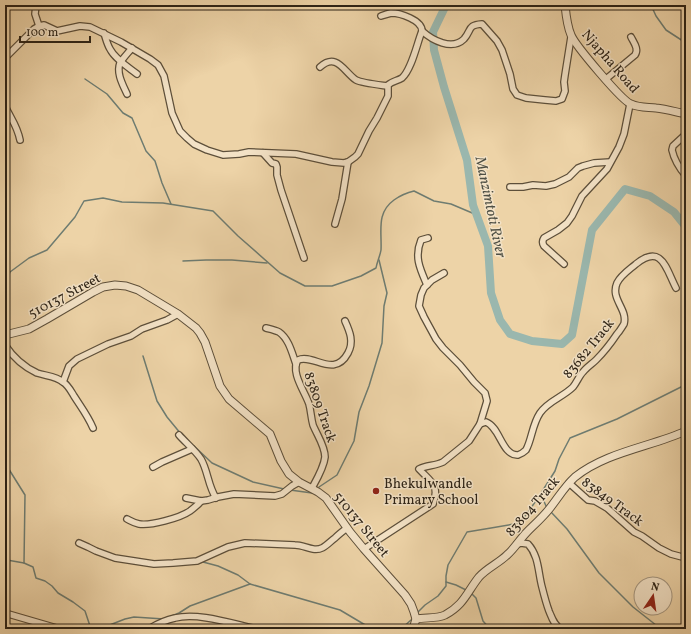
<svg xmlns="http://www.w3.org/2000/svg" width="691" height="634" font-family="Vollkorn,serif">
  <rect width="100%" height="100%" fill="#edd3a7"/>
  <filter id="stains"><feTurbulence type="fractalNoise" baseFrequency=".005" numOctaves="4"/><feColorMatrix values="0 0 0 0 .2 0 0 0 0 .09 0 0 0 0 .02 0 0 0 .5 -.17"/></filter>
  <radialGradient id="worn" r=".72"><stop offset=".6" stop-color="#630" stop-opacity="0"/><stop offset="1" stop-color="#630" stop-opacity=".3"/></radialGradient>
  <g fill="none" stroke-linecap="round" stroke-linejoin="round">
    <g stroke="#6e7c71" stroke-width="1.5">
      <path d="M651,5L656,16L666,30L686,43"/>
      <path d="M85,79L107,94L123,113L132,118L146,151L155,161L162,183L171,204"/>
      <path d="M183,261L206,260H232L267,263"/>
      <path d="M5,286L6,282L10,272L29,258L47,250L75,217L84,201L103,198L122,202L163,203L213,211L238,236L280,273L305,286H332L361,276L376,268C377,262 380,256 381,250C382,231 376,213 394,200C401,195 405,193 414,191L434,201L451,204L477,215"/>
      <path d="M143,356L157,401L167,417L181,434"/>
      <path d="M194,446L212,463L253,482L284,489"/>
      <path d="M5,463L25,495L24,563"/>
      <path d="M319,487L337,475L354,441L359,412L369,386L382,343L384,306L387,293L379,260"/>
      <path d="M290,490L312,493"/>
      <path d="M541,495L547,508"/>
      <path d="M551,512L567,529L599,573L633,607L661,629"/>
      <path d="M5,559L7,560L24,563L33,567L36,578L45,581L52,586L58,593L73,602L85,611L91,629"/>
      <path d="M198,563L203,562L218,566L238,575L250,584L340,610L372,629"/>
      <path d="M446,582L456,585L466,590"/>
      <path d="M471,593L476,598L483,621L490,629"/>
      <path d="M417,613L425,605L438,596L446,586V576L448,565L467,532L491,528L520,523L538,498L555,471L559,459L570,438L617,419L681,387L686,382"/>
      <path d="M92,629L102,628L125,619L134,617L164,619L179,613L190,606L250,584"/>
      <path d="M401,629L411,620"/>
    </g>
    <path stroke="#9ab7ae" stroke-width="8" d="M446,5L433,32L434,50L444,87L467,160L473,205L488,246L491,293L500,320L510,334L532,341L562,344L572,335L592,230L625,189L650,196L674,212L686,227"/>
    <g stroke="#5d4f3a" stroke-width="8">
      <g id="minor">
        <path d="M36,5L35,14L39,26"/>
        <path d="M422,31C432,40 452,51 464,39C472,30 467,25 482,24L497,41L502,50L510,74L513,89L517,95L526,98L545,100L556,101L562,99L565,91L564,82L565,75L571,37"/>
        <path d="M104,33C106,39 107,44 110,49C115,59 128,67 137,74"/>
        <path d="M5,58L34,29L39,26L44,25L57,31L80,26L90,27L121,42L150,59L158,65L164,76L172,113L180,131L187,138L194,144L207,150L223,155L239,154L249,152L296,154L332,162L344,163L348,162L355,157L358,154L369,131L377,118L388,96V85C392,81 397,81 402,78C412,69 417,43 422,31C422,20 400,13 391,13C387,14 384,15 381,16"/>
        <path d="M320,67C337,52 344,72 356,80C362,83 380,85 387,86"/>
        <path d="M606,79L635,55C639,49 634,43 631,37"/>
        <path d="M127,94C123,85 116,73 120,63C123,58 128,53 132,48"/>
        <path d="M5,106C11,119 17,125 20,140"/>
        <path d="M686,134L673,146L672,150C674,159 680,169 686,176"/>
        <path d="M263,153L272,163L276,164L277,167V175L281,190L304,258"/>
        <path d="M510,187H523L533,185L546,186L555,184L569,177L578,168L583,166L594,163L610,162"/>
        <path d="M335,224L342,199L348,162"/>
        <path d="M564,264L544,246C542,243 542,241 544,238L558,230L567,223L572,216L582,196L607,169L619,147L624,134L630,104"/>
        <path d="M444,273L432,280L424,288L421,295L419,306L424,317L436,339L443,348L460,365L474,382L485,393L487,401L480,424"/>
        <path d="M427,285C420,269 414,257 421,240L428,238"/>
        <path d="M266,328C270,329 275,330 279,332C289,339 292,353 296,364"/>
        <path d="M5,345C13,357 24,367 37,373C46,376 56,376 63,382C68,385 71,391 74,396C81,407 88,416 93,428"/>
        <path d="M63,382L69,366L77,359L108,344L131,336L142,329L167,320L178,314"/>
        <path d="M179,435C186,443 195,450 201,459C208,471 208,486 216,498"/>
        <path d="M153,467L162,462L192,449"/>
        <path d="M569,483L588,500L595,501L607,508L634,532L642,536L659,548L671,554L686,558"/>
        <path d="M312,488C317,479 324,467 325,457C325,446 317,435 313,425C311,418 311,411 309,404C305,392 290,372 298,360C313,353 334,379 348,353C354,342 350,332 345,321"/>
        <path d="M186,498L201,501L208,500L218,497L234,494L275,496L282,494L292,486L299,482"/>
        <path d="M127,519C131,521 134,523 139,524C150,526 180,518 190,511C194,508 198,505 201,501"/>
        <path d="M79,543L88,547L96,551L115,558L154,564L173,563L197,561L228,547L245,543L295,545C301,545 307,548 313,549C323,551 328,543 335,538C339,534 343,531 347,528"/>
        <path d="M517,544L521,543L528,544C539,556 538,572 542,587C544,595 546,603 549,611C552,618 554,625 561,629"/>
        <path d="M364,549L433,504C440,485 431,482 419,469C427,465 435,466 443,462L469,441L480,424L486,422C500,427 502,456 518,455C521,454 524,452 526,450C532,439 532,425 540,413C548,401 563,397 573,387C577,382 579,376 583,372C587,367 592,364 596,360C604,352 611,343 617,334C620,331 622,327 624,324C628,309 610,299 617,283C621,275 629,270 636,264C662,243 666,269 676,288"/>
        <path d="M5,613L60,629"/>
        <path d="M149,629C157,624 165,620 175,618C198,612 233,624 257,629"/>
      </g>
    </g>
    <g stroke="#5d4f3a" stroke-width="9">
      <g id="tertiary">
        <path d="M565,5C566,15 567,26 571,35C575,45 622,101 631,104C639,108 648,107 656,108C666,109 676,112 686,114"/>
        <path d="M5,335L29,329L47,319L93,292L103,287L115,285L126,286L138,290L178,314L196,328L200,333L205,342L220,386L229,399L270,434L281,461L289,474L299,482L318,492L326,498L350,532L364,549L405,595L411,604L414,612L416,619L413,629"/>
        <path d="M416,619C425,617 436,619 445,615C464,605 467,592 479,577C487,568 499,563 507,555C515,548 520,539 527,532C535,524 543,517 550,508C558,498 565,486 575,477C606,452 650,447 686,431"/>
      </g>
    </g>
    <use href="#minor" stroke="#f3e2c6" stroke-width="5.5"/>
    <use href="#tertiary" stroke="#f3e2c6" stroke-width="7"/>
  </g>
  <circle fill="#8f2418" stroke="#f3e2c6" stroke-width="1.5" cx="376" cy="491" r="4"/>
  <g text-anchor="middle" stroke-width="3" stroke-linejoin="round" paint-order="stroke">
    <g font-size="14" fill="#2d2316" stroke="#f3e2c6">
      <text transform="translate(611 61) rotate(49)" y="5">Njapha Road</text>
      <text transform="translate(64 295) rotate(-28)" y="5">510137 Street</text>
      <text transform="translate(588 348) rotate(-51)" y="5">83682 Track</text>
      <text transform="translate(321 407) rotate(71)" y="5">83809 Track</text>
      <text transform="translate(613 501) rotate(36)" y="5">83849 Track</text>
      <text transform="translate(532 506) rotate(-49)" y="5">83804 Track</text>
      <text transform="translate(362 524) rotate(51)" y="5">510137 Street</text>
    </g>
    <g font-size="14" fill="#2d2316" stroke="#f3e2c6" text-anchor="start">
      <text x="384" y="488">Bhekulwandle<tspan x="384" dy="16">Primary School</tspan></text>
    </g>
    <g font-size="15" font-style="italic" fill="#4e4f44" stroke="#f3e2c6">
      <text transform="translate(491 207) rotate(78)" y="5">Manzimtoti River</text>
    </g>
  </g>
  <rect width="691" height="634" fill="none" stroke="#edd3a7" stroke-width="20"/>
  <rect x="6" y="6" width="679" height="622" fill="none" stroke="#2d2316" stroke-width="2"/>
  <rect x="10" y="10" width="671" height="614" fill="none" stroke="#2d2316"/>
  <g transform="translate(653 596) rotate(13)"><circle r="19" fill="#f3e2c6" stroke="#a49680"/>
  <path d="M0-3L7 15L0 10L-7 15Z" fill="#8f2418"/>
  <text y="-6" font-size="11" font-weight="bold" text-anchor="middle" fill="#2d2316">N</text>
  </g>
  <path d="M20 36v6h70v-6" fill="none" stroke="#2d2316" stroke-width="2"/>
  <text x="26" y="36" font-size="12" fill="#2d2316" stroke="#f3e2c6" stroke-width="3" paint-order="stroke">100 m</text>
  <rect width="100%" height="100%" filter="url(#stains)"/>
  <rect width="100%" height="100%" fill="url(#worn)"/>
</svg>
